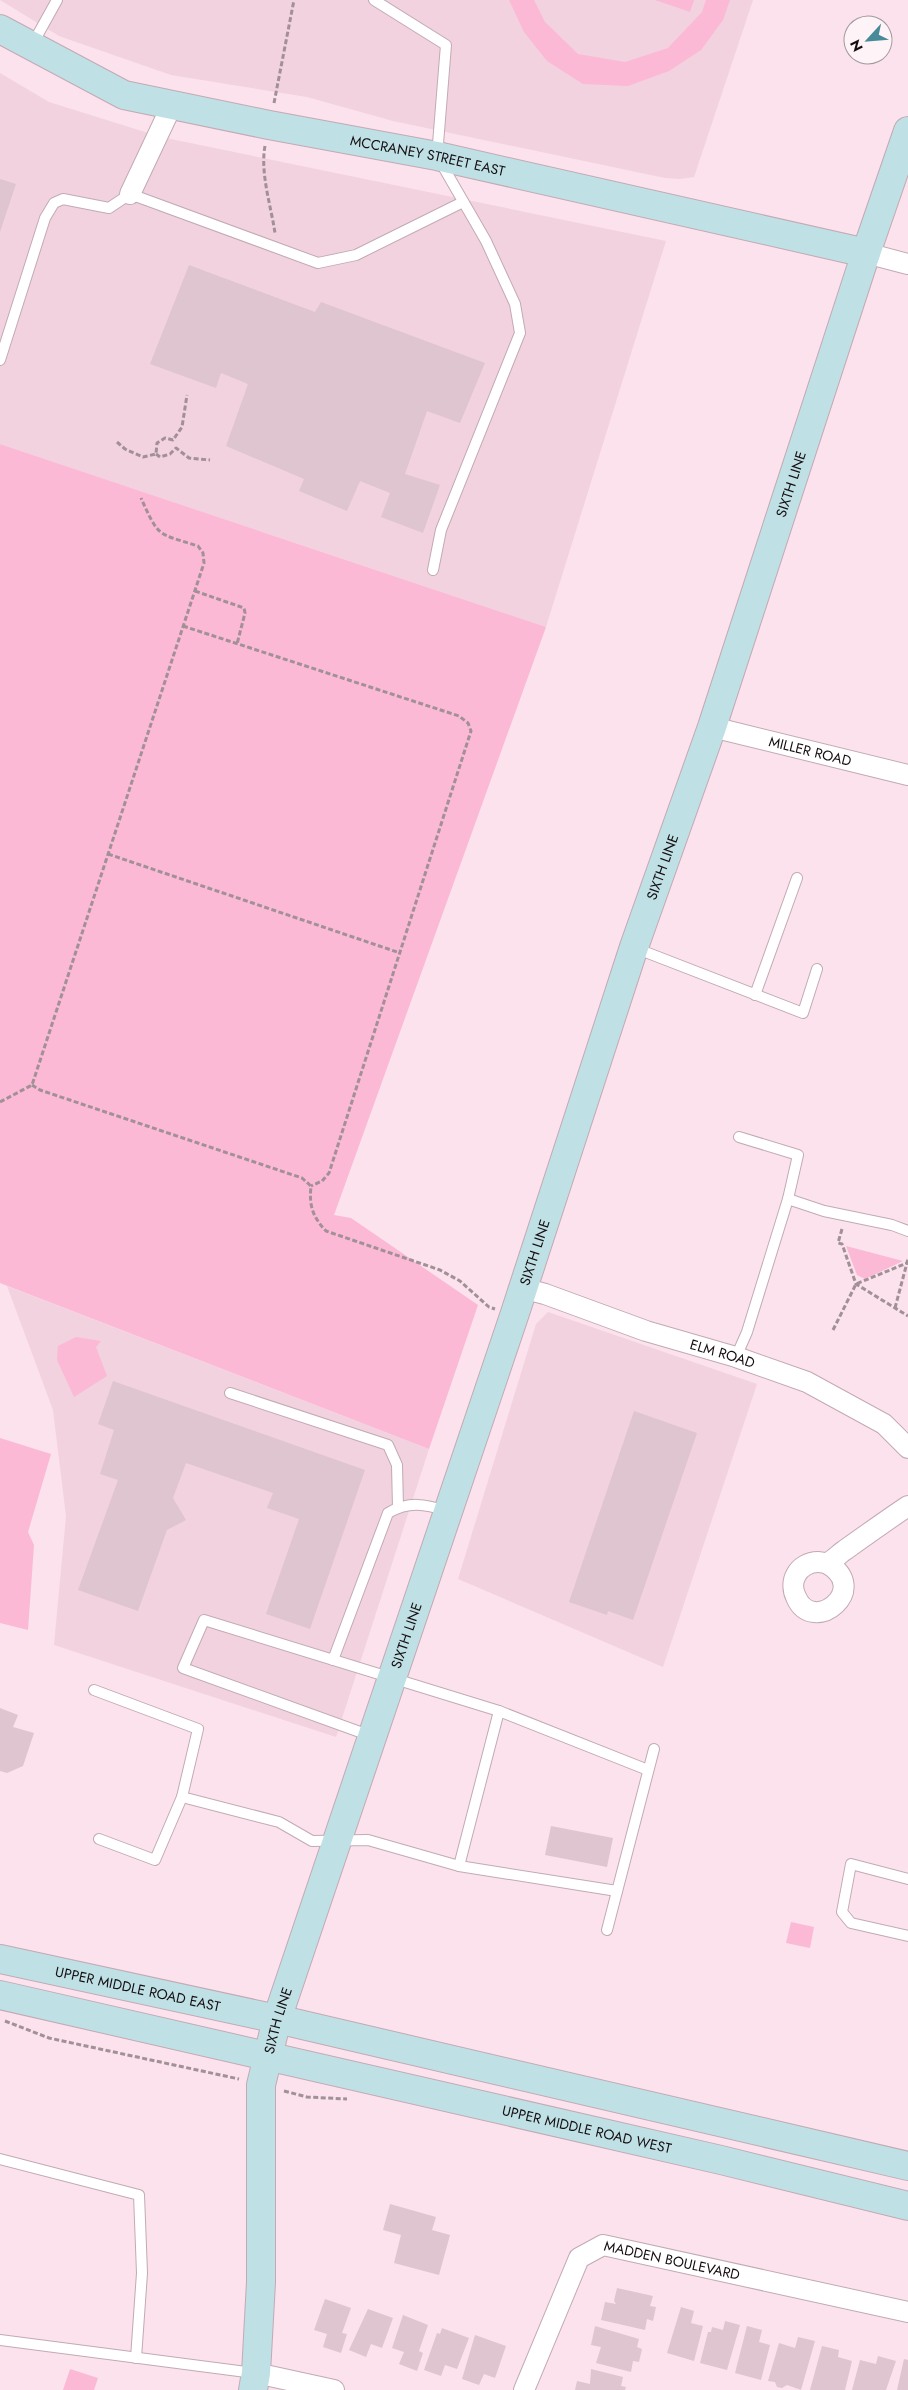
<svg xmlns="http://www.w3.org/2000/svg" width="908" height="2390" font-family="Jost,sans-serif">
  <rect width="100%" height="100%" fill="#fbe2ec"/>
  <g fill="#f2d2df">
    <path d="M0,0H753L694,177L680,179L665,178L393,121L307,97L171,75L59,36Z"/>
    <path d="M0,73L49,102L161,137L666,241L546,627L0,444Z"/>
    <path d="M7,1286L429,1449L336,1737L54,1645L66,1516L53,1410Z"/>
    <path d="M548,1312L757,1384L663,1667L458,1579L536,1324Z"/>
  </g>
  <g fill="#fbb9d5">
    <path d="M509,0H534L545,22L578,54L625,62L668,48L702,12L706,0H730L723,20L701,50L669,71L628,86L583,84L547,61L524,32Z"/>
    <path d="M655,0H694L690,12Z"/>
    <path d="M0,444L546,627L334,1215L351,1218L478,1305L429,1449L0,1283Z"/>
    <path d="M846,1246L903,1261L865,1279L857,1275Z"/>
    <path d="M76,1337L101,1341L96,1347L107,1376L74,1397L57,1360L58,1346Z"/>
    <path d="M0,1438L51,1454L28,1532L34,1545L28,1630L0,1623Z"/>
    <path d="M791,1922L814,1927L810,1948L786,1943Z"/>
    <path d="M70,2369L98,2378L94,2390H63Z"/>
  </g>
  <g fill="#dec5cf">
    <path d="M0,179L16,184L0,232Z"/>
    <path d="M189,265L315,312L321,302L485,363L460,423L427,411L405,474L440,485L423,533L381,517L390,493L360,481L347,511L299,491L304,479L226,446L248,384L221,373L216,388L150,364Z"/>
    <path d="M113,1381L365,1470L310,1629L266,1614L299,1519L267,1508L273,1493L186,1463L173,1498L186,1520L167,1530L138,1611L78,1590L118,1480L100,1474L114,1430L98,1424Z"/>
    <path d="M634,1411L697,1433L633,1620L608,1611L607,1615L569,1602Z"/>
    <path d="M0,1708L18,1715L13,1727L34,1733L23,1766L7,1773L0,1771Z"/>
    <path d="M551,1826L613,1838L607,1867L545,1855Z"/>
    <path d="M390,2204L436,2217L432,2230L450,2235L439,2275L394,2263L401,2235L383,2230Z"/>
    <path d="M617,2288L653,2296L650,2306L656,2307L653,2321L647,2319L645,2330L601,2320L605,2302L616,2304L614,2301Z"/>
    <path d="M325,2299L351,2308L342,2333L347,2334L341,2353L323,2347L327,2334L314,2330Z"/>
    <path d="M681,2307L694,2311L691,2323L703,2326L694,2361L667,2353Z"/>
    <path d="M368,2309L393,2318L382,2348L371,2344L366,2357L349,2350Z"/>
    <path d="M403,2315L428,2325L419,2351L423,2353L417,2371L399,2364L404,2352L392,2348Z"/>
    <path d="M725,2321L740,2325L727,2370L700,2363L708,2332H711L712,2327L723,2330Z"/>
    <path d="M595,2326L639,2339L637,2347L642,2349L639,2362L633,2361L631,2372L596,2363L601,2347L591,2345Z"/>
    <path d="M747,2326L762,2330L759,2342L770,2345L761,2380L735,2373Z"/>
    <path d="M442,2328L469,2338L457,2369L445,2365L441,2376L424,2370L437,2333L440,2334Z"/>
    <path d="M475,2335L506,2346L495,2378L484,2374L479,2385L462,2379Z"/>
    <path d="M798,2337L815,2341L801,2390L787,2385L782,2388L777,2387L775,2382L768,2381L779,2343L795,2348Z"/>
    <path d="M822,2346L839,2350L838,2357L852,2361L845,2390H810Z"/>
    <path d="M878,2356L896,2361L886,2390H852L860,2360L876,2364Z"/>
    <path d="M904,2359L908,2360V2390H897Z"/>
    <path d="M591,2369L623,2377L621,2386L626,2387L625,2390H575L577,2381L590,2384Z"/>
  </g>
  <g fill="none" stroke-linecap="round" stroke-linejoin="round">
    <g stroke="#c2aab4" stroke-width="12">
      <g id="lane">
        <path d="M374,0L446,45L437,156L486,241L515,304L520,333L441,530L433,570"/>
        <path d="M32,45L57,0"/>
        <path d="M0,360L45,218L54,203L63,199L109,208L130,194L318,263L356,255L463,202"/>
        <path d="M635,948L803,1013L817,969"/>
        <path d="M755,995L797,878"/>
        <path d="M739,1137L798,1155L788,1199"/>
        <path d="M736,1357L747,1332L788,1199L824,1211L892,1225L908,1231"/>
        <path d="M230,1393L388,1445L397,1465L398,1507"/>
        <path d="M333,1660L388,1513C409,1501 425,1504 447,1511"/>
        <path d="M94,1690L198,1729L182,1797L155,1860L99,1839"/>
        <path d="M371,1736L183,1668L204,1620L499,1711L648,1770"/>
        <path d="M182,1797L279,1822L312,1841L368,1840L459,1866L617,1891"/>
        <path d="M459,1866L499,1711"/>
        <path d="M908,1879L851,1864L842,1912L851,1923L908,1936"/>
        <path d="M607,1930L654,1749"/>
        <path d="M0,2159L139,2195L142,2273L136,2358"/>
        <path d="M0,2340L254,2373"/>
      </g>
    </g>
    <g stroke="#c2aab4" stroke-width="22">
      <g id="street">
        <path d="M130,194L172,105"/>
        <path d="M866,253L908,264"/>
        <path id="s1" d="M712,727L908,775"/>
        <path id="s2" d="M522,1288L545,1294L646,1331L736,1357L807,1382L884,1424L908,1448"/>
        <path d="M826,1563C873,1588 813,1637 796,1597C793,1591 792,1582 796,1575C800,1567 809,1562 818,1562C821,1562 823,1563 826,1563C832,1562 840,1553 845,1550C866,1535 887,1520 908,1506"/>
        <path d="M256,2373L334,2390"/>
        <path id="s3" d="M524,2390L579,2258L603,2245L908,2312"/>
      </g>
    </g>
    <g stroke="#c2aab4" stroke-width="30">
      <g id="secondary">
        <path id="s4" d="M0,29L124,95L269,125L437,156L866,253"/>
        <path id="s5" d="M0,1959L277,2019L908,2166"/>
        <path id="s6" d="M0,1995L721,2160L908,2206"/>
        <path id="s7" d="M253,2390L256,2373L261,2282V2085L277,2019L515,1313L634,947L712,727L866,253L908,131"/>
      </g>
    </g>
    <g stroke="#a29097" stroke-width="3" stroke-dasharray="5 2.5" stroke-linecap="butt">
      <path d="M274,103L294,0"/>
      <path d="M265,146C260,173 271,206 275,233"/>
      <path d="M117,442L125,449L143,457L156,454L157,443L165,438L173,440L182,427L187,395"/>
      <path d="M156,454L160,457L170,454L176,448L189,458L210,460"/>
      <path d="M195,591L244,608L245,613L237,644"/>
      <path d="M183,626L459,716L468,723L471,731L329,1173L322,1181L311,1186"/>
      <path d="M108,854L400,953"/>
      <path d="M32,1085L40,1090L302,1178L311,1186C309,1205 312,1216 326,1231L440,1270L460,1281L489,1307L495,1309"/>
      <path d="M0,1102L32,1085L204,563L203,553L198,546C157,533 159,538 141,498"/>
      <path d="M842,1229L838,1243L842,1244L856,1284L908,1316"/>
      <path d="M895,1308L908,1259"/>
      <path d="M833,1330L856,1284L907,1263"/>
      <path d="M5,2021L49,2038L239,2079"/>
      <path d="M284,2091L307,2097L347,2099"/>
    </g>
    <use href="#lane" stroke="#fff" stroke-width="10"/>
    <use href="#street" stroke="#fff" stroke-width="20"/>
    <use href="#secondary" stroke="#bfe0e5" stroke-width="28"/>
  </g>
  <g text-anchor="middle" stroke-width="4.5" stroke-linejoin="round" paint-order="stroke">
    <g font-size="14" fill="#150e11" stroke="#fef4f8">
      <text dy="5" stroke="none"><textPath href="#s4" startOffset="450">MCCRANEY STREET EAST</textPath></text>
      <text dy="5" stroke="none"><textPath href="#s7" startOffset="1992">SIXTH LINE</textPath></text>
      <text dy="5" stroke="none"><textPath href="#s1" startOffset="101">MILLER ROAD</textPath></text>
      <text dy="5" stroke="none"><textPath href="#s7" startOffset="1588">SIXTH LINE</textPath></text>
      <text dy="5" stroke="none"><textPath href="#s7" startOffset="1182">SIXTH LINE</textPath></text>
      <text dy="5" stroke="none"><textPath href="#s2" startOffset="211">ELM ROAD</textPath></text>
      <text dy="5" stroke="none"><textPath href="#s7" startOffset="778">SIXTH LINE</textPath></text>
      <text dy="5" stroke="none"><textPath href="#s5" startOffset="141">UPPER MIDDLE ROAD EAST</textPath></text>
      <text dy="5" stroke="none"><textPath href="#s7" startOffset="372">SIXTH LINE</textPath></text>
      <text dy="5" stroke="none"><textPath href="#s6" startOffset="602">UPPER MIDDLE ROAD WEST</textPath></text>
      <text dy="5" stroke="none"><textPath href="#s3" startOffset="241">MADDEN BOULEVARD</textPath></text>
    </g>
  </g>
  <g transform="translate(868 40) rotate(244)"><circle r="24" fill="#fef4f8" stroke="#a1989c"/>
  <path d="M0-4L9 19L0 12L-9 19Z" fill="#468b97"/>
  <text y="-8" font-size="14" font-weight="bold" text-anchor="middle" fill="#150e11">N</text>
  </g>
</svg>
